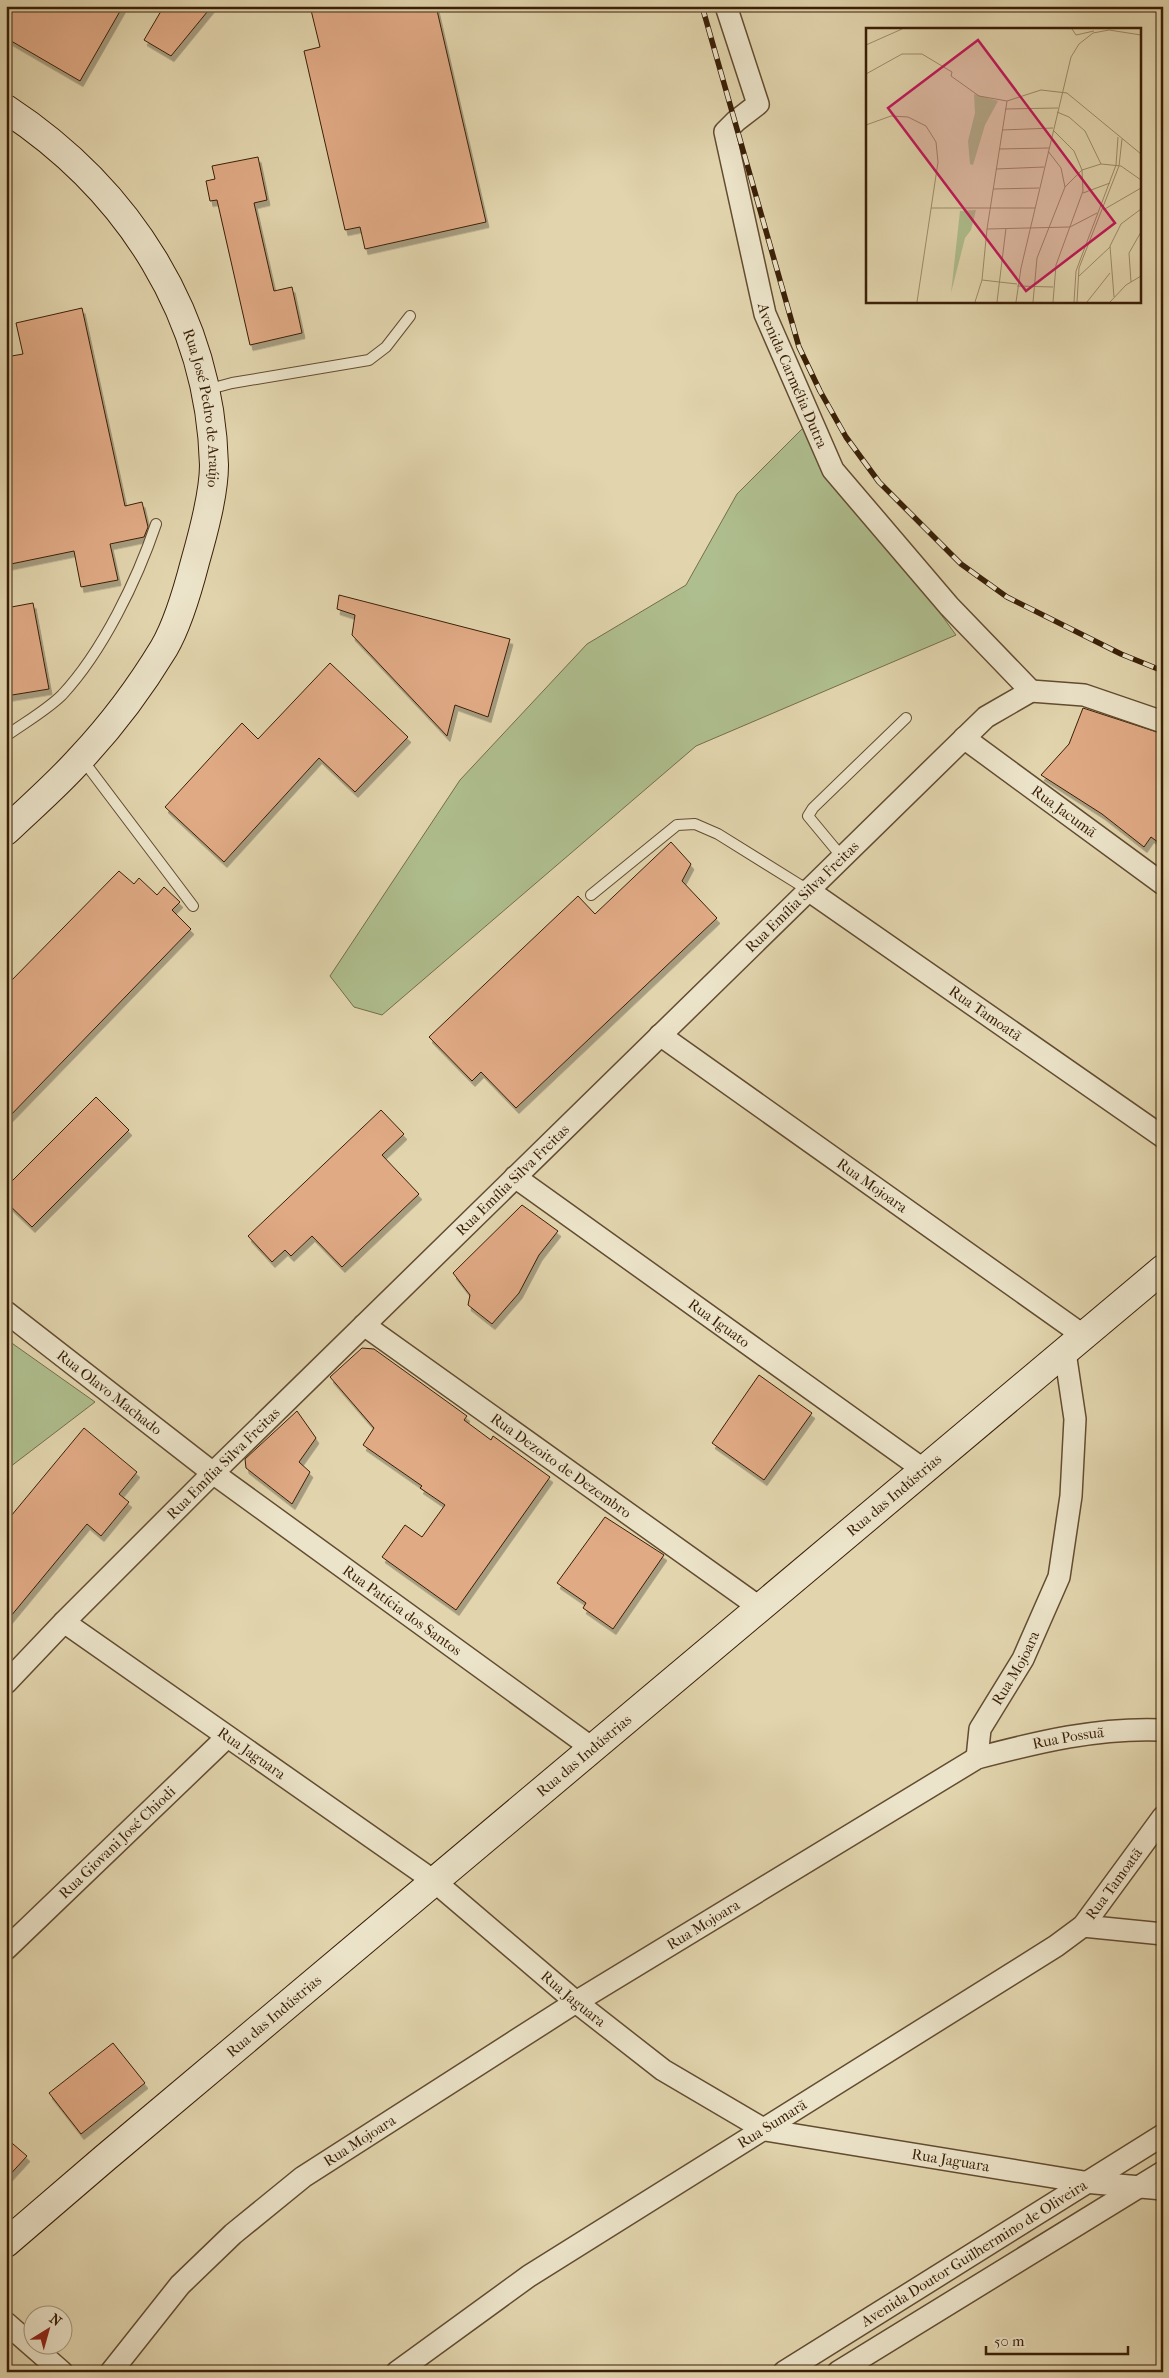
<svg xmlns="http://www.w3.org/2000/svg" width="1169" height="2378" font-family="'IM FELL French Canon',serif">
  <defs>
    <filter id="shadow"><feDropShadow dx="3" dy="5.5" stdDeviation="0" flood-color="#0004"/></filter>
  </defs>
  <rect width="100%" height="100%" fill="#e2d5ae"/>
  <filter id="stains"><feTurbulence type="fractalNoise" baseFrequency=".004" numOctaves="4"/><feColorMatrix values="0 0 0 0 .2 0 0 0 0 .09 0 0 0 0 .02 0 0 0 .5 -.17"/></filter>
  <radialGradient id="worn" r=".72"><stop offset=".6" stop-color="#630" stop-opacity="0"/><stop offset="1" stop-color="#630" stop-opacity=".3"/></radialGradient>
  <g fill="#afbe8e" stroke="#746e4a">
    <path d="M804,427L956,635L696,746L382,1015L354,1007L330,976L460,780L587,644L686,585L737,494Z"/>
    <path d="M6,1339L95,1402L6,1470Z"/>
  </g>
  <g fill="#e0aa85" stroke="#391f06" filter="url(#shadow)">
    <path d="M6,6H123L80,81L6,38Z"/>
    <path d="M164,6H212L171,56L144,40Z"/>
    <path d="M310,6H436L486,222L365,249L360,227L345,230L304,51L320,47Z"/>
    <path d="M258,157L267,200L254,203L274,291L292,287L302,333L250,345L217,200L210,201L206,181L215,179L212,166Z"/>
    <path d="M82,308L125,506L142,502L148,527L144,537L110,544L118,580L81,587L74,551L6,565V357L23,354L16,323Z"/>
    <path d="M339,595L510,639L488,717L455,705L447,736L352,635L355,615L337,609Z"/>
    <path d="M33,603L49,689L6,696V608Z"/>
    <path d="M330,663L408,737L355,792L319,758L224,862L165,807L242,723L258,739Z"/>
    <path d="M1083,708L1163,734V846L1151,837L1144,847L1102,814L1041,775L1069,744Z"/>
    <path d="M671,842L691,864L682,881L717,918L516,1108L481,1072L472,1081L429,1037L578,896L595,914Z"/>
    <path d="M119,871L134,884L139,878L157,895L164,887L180,902L172,910L191,929L6,1120V986Z"/>
    <path d="M96,1097L129,1130L32,1227L6,1202V1187Z"/>
    <path d="M381,1110L404,1134L382,1155L419,1194L342,1267L312,1236L291,1256L285,1250L272,1262L248,1236Z"/>
    <path d="M522,1205L558,1231L539,1255L519,1293L492,1324L468,1305L470,1295L453,1273Z"/>
    <path d="M362,1348L374,1349L467,1416L464,1420L491,1440L493,1436L550,1477L456,1610L382,1557L405,1525L422,1537L445,1505L420,1488L422,1486L363,1445L374,1428L330,1377Z"/>
    <path d="M759,1375L812,1413L764,1480L712,1443Z"/>
    <path d="M297,1411L316,1438L299,1462L310,1472L292,1504L246,1468L245,1459Z"/>
    <path d="M84,1428L137,1472L119,1494L129,1502L101,1536L87,1524L6,1622V1522Z"/>
    <path d="M605,1517L664,1555L613,1629L583,1608L586,1603L557,1583Z"/>
    <path d="M113,2043L145,2083L81,2134L49,2093Z"/>
    <path d="M6,2138L27,2156L6,2179Z"/>
  </g>
  <g fill="none" stroke-linecap="round" stroke-linejoin="round">
    <g stroke="#634c30" stroke-width="12">
      <g id="lane">
        <path d="M206,390L232,383L369,360L386,347L410,316"/>
        <path d="M6,736C24,723 47,710 62,695C103,651 137,580 156,524"/>
        <path d="M82,759L193,906"/>
        <path d="M842,857L808,816L813,808L906,718"/>
        <path d="M591,895L677,825L695,824L718,834L808,890"/>
      </g>
    </g>
    <g stroke="#634c30" stroke-width="24">
      <g id="street">
        <path id="s1" d="M726,6L758,104L736,121L725,132L765,314L833,470L949,606L1031,691"/>
        <path d="M1031,691L1084,695L1163,722"/>
        <path id="s2" d="M964,738L1163,884"/>
        <path id="s3" d="M808,890L1163,1137"/>
        <path id="s4" d="M660,1035L1084,1336"/>
        <path id="s5" d="M515,1177L924,1470"/>
        <path id="s6" d="M6,1312L213,1473L592,1748"/>
        <path id="s7" d="M364,1325L759,1607"/>
        <path id="s8" d="M64,1622L434,1881L576,2002L663,2070L765,2130L1084,2182L1163,2189"/>
        <path id="s9" d="M6,1683L64,1622L213,1473L949,753L986,717L1031,691"/>
        <path id="s10" d="M977,1758L980,1729L1023,1659L1059,1577L1071,1496L1075,1419L1065,1352"/>
        <path d="M1083,1926L1163,1934"/>
        <path id="s11" d="M6,1949L227,1737"/>
        <path d="M6,2323L62,2372"/>
        <path id="s12" d="M111,2372L180,2285L233,2234L303,2177L576,2002L977,1758C1038,1742 1099,1727 1163,1730"/>
        <path id="s13" d="M397,2372L529,2276L1056,1946L1083,1926L1163,1817"/>
        <path id="s14" d="M784,2372L1163,2135"/>
        <path d="M838,2372L1163,2172"/>
      </g>
    </g>
    <g stroke="#391f06" stroke-width="30">
      <g id="secondary">
        <path id="s15" d="M6,109C129,190 210,316 214,465C214,494 203,534 195,562C188,589 178,624 164,648C141,686 112,725 81,758C58,784 31,807 6,831"/>
        <path id="s16" d="M6,2243L105,2158L1163,1269"/>
      </g>
    </g>
    <use href="#lane" stroke="#ece4ca" stroke-width="10"/>
    <use href="#street" stroke="#ece4ca" stroke-width="21"/>
    <use href="#secondary" stroke="#ece4ca" stroke-width="28"/>
    <g stroke="#391f06" stroke-width="5.5">
      <path id="rail" d="M702,6L799,347L820,391L846,437L879,482L961,564L1007,597L1121,654L1163,671"/>
    </g>
    <use href="#rail" stroke="#ece4ca" stroke-width="4" stroke-dasharray="11" stroke-linecap="butt"/>
  </g>
  <g text-anchor="middle" stroke-width="5" stroke-linejoin="round" paint-order="stroke">
    <g font-size="15" fill="#391f06" stroke="#ece4ca">
      <text dy="5" stroke="none"><textPath href="#s1" startOffset="400">Avenida Carmélia Dutra</textPath></text>
      <text dy="5" stroke="none"><textPath href="#s15" startOffset="371">Rua José Pedro de Araújo</textPath></text>
      <text dy="5" stroke="none"><textPath href="#s2" startOffset="124">Rua Jacumã</textPath></text>
      <text dy="5" stroke="none"><textPath href="#s9" startOffset="1119">Rua Emília Silva Freitas</textPath></text>
      <text dy="5" stroke="none"><textPath href="#s3" startOffset="216">Rua Tamoatã</textPath></text>
      <text dy="5" stroke="none"><textPath href="#s9" startOffset="714">Rua Emília Silva Freitas</textPath></text>
      <text dy="5" stroke="none"><textPath href="#s4" startOffset="260">Rua Mojoara</textPath></text>
      <text dy="5" stroke="none"><textPath href="#s5" startOffset="251">Rua Iguato</textPath></text>
      <text dy="5" stroke="none"><textPath href="#s6" startOffset="131">Rua Olavo Machado</textPath></text>
      <text dy="5" stroke="none"><textPath href="#s9" startOffset="309">Rua Emília Silva Freitas</textPath></text>
      <text dy="5" stroke="none"><textPath href="#s7" startOffset="242">Rua Dezoito de Dezembro</textPath></text>
      <text dy="5" stroke="none"><textPath href="#s16" startOffset="1161">Rua das Indústrias</textPath></text>
      <text dy="5" stroke="none"><textPath href="#s6" startOffset="496">Rua Patícia dos Santos</textPath></text>
      <text dy="5" stroke="none"><textPath href="#s10" startOffset="100">Rua Mojoara</textPath></text>
      <text dy="5" stroke="none"><textPath href="#s12" startOffset="1162">Rua Possuã</textPath></text>
      <text dy="5" stroke="none"><textPath href="#s8" startOffset="229">Rua Jaguara</textPath></text>
      <text dy="5" stroke="none"><textPath href="#s16" startOffset="756">Rua das Indústrias</textPath></text>
      <text dy="5" stroke="none"><textPath href="#s11" startOffset="154">Rua Giovani José Chiodi</textPath></text>
      <text dy="5" stroke="none"><textPath href="#s13" startOffset="871">Rua Tamoatã</textPath></text>
      <text dy="5" stroke="none"><textPath href="#s12" startOffset="748">Rua Mojoara</textPath></text>
      <text dy="5" stroke="none"><textPath href="#s8" startOffset="634">Rua Jaguara</textPath></text>
      <text dy="5" stroke="none"><textPath href="#s16" startOffset="351">Rua das Indústrias</textPath></text>
      <text dy="5" stroke="none"><textPath href="#s13" startOffset="450">Rua Sumarã</textPath></text>
      <text dy="5" stroke="none"><textPath href="#s12" startOffset="342">Rua Mojoara</textPath></text>
      <text dy="5" stroke="none"><textPath href="#s8" startOffset="1055">Rua Jaguara</textPath></text>
      <text dy="5" stroke="none"><textPath href="#s14" startOffset="224">Avenida Doutor Guilhermino de Oliveira</textPath></text>
    </g>
  </g>
  <g transform="translate(866 28)">
    <rect width="275" height="275" fill="#e2d5ae"/>
    <path d="M108,66L132,73L119,97L107,137L104,136L102,113L109,85ZM110,182L105,202L99,210L85,265L94,183Z" fill="#afbe8e"/>
    <path fill="none" stroke="#9e8c6b" stroke-width="1" d="M206,1L210,7L228,3M0,17L36,1M0,46L36,26H56L86,44L85,48L113,68L141,73M141,73L175,62L201,65L275,126M139,81L192,80M191,84L203,89L219,103L235,136M0,97L25,88L42,89L60,98L70,114L72,134L51,274M136,102L187,100M187,102L208,123L216,142L217,163L190,237L187,274M133,121L183,120M130,141L178,139M199,159L216,142L235,136L255,138L275,152M127,161L173,160M217,165L244,155M65,180H169M237,182L275,160M121,201L204,199L231,185M212,249L244,219M116,252L151,256M265,254L263,225L275,204M151,258L187,259M248,269L244,218L255,196L275,181M109,274L116,252L121,201L141,73M131,274L140,200M150,274L155,240L205,29L213,16L227,5L243,2L275,7M167,274L171,230L199,159L195,140L182,123M208,274L210,243L250,137L252,109M211,274L213,240L253,138L256,111M221,274L244,245M244,274L260,257L275,248"/>
    <path fill="#c2185b" fill-opacity="0.15" stroke="#c2185b" stroke-width="2.5" d="M112,12L249,195L160,263L22,80Z"/>
    <rect width="275" height="275" fill="none" stroke="#391f06" stroke-width="2.5"/>
  </g>
  <rect width="1169" height="2378" fill="none" stroke="#e2d5ae" stroke-width="25"/>
  <rect x="8" y="8" width="1154" height="2363" fill="none" stroke="#391f06" stroke-width="2.5"/>
  <rect x="12" y="12" width="1144" height="2353" fill="none" stroke="#391f06"/>
  <g transform="translate(48 2330) rotate(37)"><circle r="24" fill="#ece4ca" stroke="#a4957c"/>
  <path d="M0-4L9 19L0 12L-9 19Z" fill="#8f2418"/>
  <text y="-8" font-size="14" font-weight="bold" text-anchor="middle" fill="#391f06">N</text>
  </g>
  <path d="M986 2346v8h142v-8" fill="none" stroke="#391f06" stroke-width="2.5"/>
  <text x="994" y="2346" font-size="15" fill="#391f06" stroke="#ece4ca" stroke-width="4" paint-order="stroke">50 m</text>
  <rect width="100%" height="100%" filter="url(#stains)"/>
  <rect width="100%" height="100%" fill="url(#worn)"/>
</svg>
